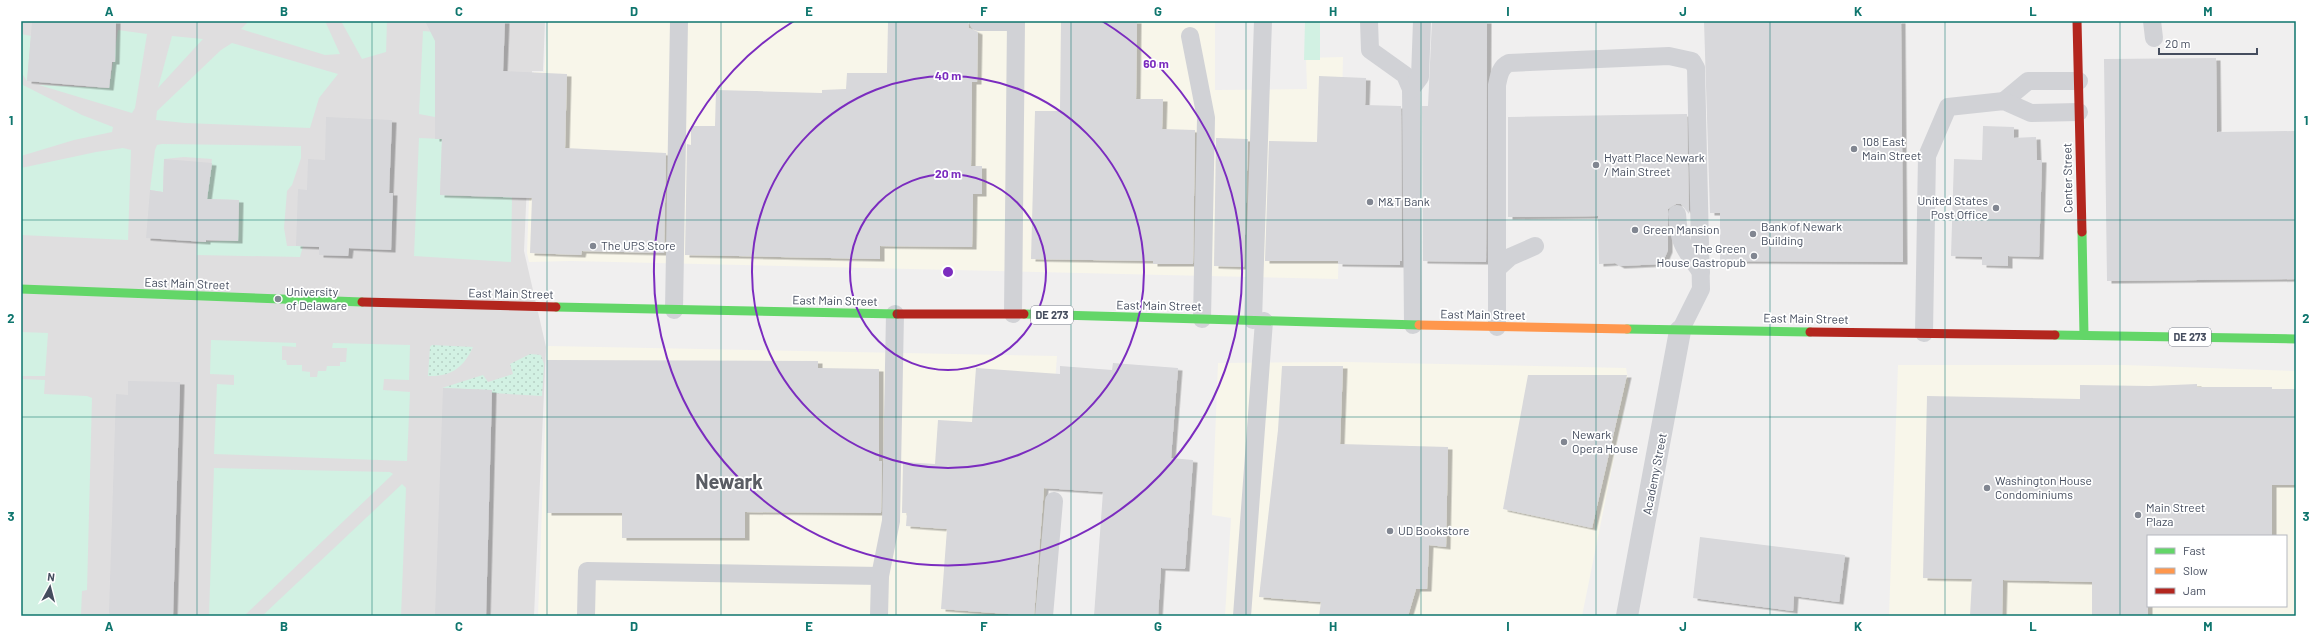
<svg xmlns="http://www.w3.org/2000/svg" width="2317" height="637" font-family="Barlow,sans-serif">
  <defs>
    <pattern id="garden-dots" width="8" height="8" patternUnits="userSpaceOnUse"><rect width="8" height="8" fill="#d2f1e3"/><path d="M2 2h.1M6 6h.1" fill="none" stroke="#b6d0c5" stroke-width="1.8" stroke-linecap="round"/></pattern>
    <filter id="shadow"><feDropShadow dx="4.5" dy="2.5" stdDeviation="0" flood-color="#0004"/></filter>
  </defs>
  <rect width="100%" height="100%" fill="#f0efef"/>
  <g fill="#f8f6ea" fill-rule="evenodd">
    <path d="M548,21H1215V90L1307,89L1306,58L1343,57L1338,279L571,261L529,262L527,253L534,72H544Z"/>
    <path d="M548,346L1057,356L1037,616H538Z"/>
    <path d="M1346,362L1626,368L1629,384L1582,616H1225L1231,518L1212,515L1218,363Z"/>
    <path d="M1898,365H2124L2296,371V616H1889ZM2148,536H2286V606H2148Z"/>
  </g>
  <path fill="#dfdedf" d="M21,21H545L543,71H532L524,251L546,347L534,616H21Z"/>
  <g fill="#d2f1e3">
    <path d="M249,21H325L340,54L325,55L241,29Z"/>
    <path d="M341,21H387L386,52L362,59Z"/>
    <path d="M1305,21H1320V60H1304Z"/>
    <path d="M118,30L147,34L135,108L132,113L39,85L109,88Z"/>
    <path d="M423,31L435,32V117L419,114Z"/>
    <path d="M21,34L31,36L27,81L21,72Z"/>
    <path d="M172,36L203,39L158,88Z"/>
    <path d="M232,43L338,74L319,98L310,128L185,123L156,120L157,111L221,50Z"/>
    <path d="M21,84L82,115L113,127L112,132L74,140L21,156Z"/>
    <path d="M419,138L442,139L440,195L486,197L487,179L512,197L511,262L414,256Z"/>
    <path d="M162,144L301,146V158L292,185L287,191L284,228L287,246H303L300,257L197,255L198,242L238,240L239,200L207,199L212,159L184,157L164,159L163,192L150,190L155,150L157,145Z"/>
    <path d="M123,148L131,150L128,240L21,235V168L96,152Z"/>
    <path d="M21,332L48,333L45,376H21Z"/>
    <path d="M211,340L296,343V347L282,346V360H286L287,365H302V371L310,372V377H317L318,371H326L327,366H340V362H346L347,348H332L333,343L410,345L409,380L384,379L383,390L410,392L407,461L214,454L217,384L234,385V375L210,374Z"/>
    <path d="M21,379L45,380L44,394L87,396L92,398L87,590L82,591L81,614L21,616Z"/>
    <path d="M214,468L390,472L393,474L244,616H209Z"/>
    <path d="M402,484L406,488L401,616H262Z"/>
  </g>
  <g fill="url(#garden-dots)">
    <path d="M432,345L473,347C464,367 451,377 428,376L430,347Z"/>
    <path d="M530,354L541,355L544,364L542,396L492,393V390L442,388L483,375L488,382L513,374L510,364Z"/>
  </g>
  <g fill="#d8d8db" filter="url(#shadow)">
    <path d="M32,21H116L115,62H112L109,88L27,81Z"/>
    <path d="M425,21H505L503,71L567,74L565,148L666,153L664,253L582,251L581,255L530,253L532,198L440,195L442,139H435V41Z"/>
    <path d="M888,21H968L969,28L978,32L977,82H972L971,166H982V194H973L972,247L880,246V259L685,255L687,144L691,145V126H715L716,90L822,93V90L846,89L847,73H887Z"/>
    <path d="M1061,21H1137L1136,99H1163L1162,129L1195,130L1193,264H1153V261L1031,259L1035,111H1060Z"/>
    <path d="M1432,21H1487L1486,262L1423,261L1422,106H1428Z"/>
    <path d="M1704,21H1901L1903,262L1720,261V213H1710Z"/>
    <path d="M2216,58L2217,132L2296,131V279L2107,281L2104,59Z"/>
    <path d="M1319,76L1366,78L1365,105L1401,106L1402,261H1400V265L1338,264V261H1265L1269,141L1317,142Z"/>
    <path d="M1687,114L1689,214L1681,204H1676L1668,209V250L1662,264L1620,266L1615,263L1599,264L1598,216L1508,217V117Z"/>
    <path d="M326,117L392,120L389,193H393L391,250L349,248L348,256L319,255V247L296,246L298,189L307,190L308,159L325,160Z"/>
    <path d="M1983,126L2014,127V138L2036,137L2037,160H2042L2039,257L2008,256V266L1982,265V257L1951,256L1954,159L1982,160Z"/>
    <path d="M1216,138L1248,139L1244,267L1214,266Z"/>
    <path d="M164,159L212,163L207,199L239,200L238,241L206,240V242L146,238L150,190L163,192Z"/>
    <path d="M547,360L818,361V368L879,369V461H882L881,513L745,512V538H622V513H547Z"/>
    <path d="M1113,363L1178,368L1171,458L1193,460L1185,569L1161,568L1158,616H1094L1103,492L1044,488L1034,616L941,609L947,529L906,526L907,513H902L903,462L935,464L938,420L972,422L976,368L1060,374V366L1112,370Z"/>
    <path d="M1282,366H1343L1340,444L1448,447L1446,547L1429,545L1427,589H1416L1408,616H1319L1321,602L1259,597L1278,430Z"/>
    <path d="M1528,375H1627L1592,528L1503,509Z"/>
    <path d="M128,381L180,382L173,616H110L109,612L116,394L128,395Z"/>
    <path d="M2197,384V387H2272V389H2296V485H2272V536H2148V616H2092V582L2003,580L2002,616H1970L1972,579L1923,578L1927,396L2080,399V385L2150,386Z"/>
    <path d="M443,388L492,390L486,616H435Z"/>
    <path d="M1700,537L1845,555L1839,602L1794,596L1793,611L1693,598Z"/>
  </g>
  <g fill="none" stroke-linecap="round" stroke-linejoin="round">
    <g stroke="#d1d2d6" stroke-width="18">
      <path d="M1369,21L1370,50L1405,75L1411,89L1413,325"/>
      <path d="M2152,21L2154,38"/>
      <path d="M978,22H1016L1013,314"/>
      <path d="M1190,36L1206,118L1202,319"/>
      <path d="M1411,89L1420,77L1422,21"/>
      <path d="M2004,101L2028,81H2079"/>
      <path d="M1677,214C1679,244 1684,248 1701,272"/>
      <path d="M1499,267L1510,257L1535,246"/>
      <path d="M674,310L679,21"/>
      <path d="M1253,320L1263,21"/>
      <path d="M1497,327V85C1499,76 1500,67 1509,63L1669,56L1692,61L1696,68L1701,289L1680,331"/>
      <path d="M1924,333L1927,156L1948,107L2004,101L2031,113L2079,112"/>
      <path d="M586,616L587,571L880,576"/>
      <path d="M879,616L880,576L891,521L895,314"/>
      <path d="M1044,616L1054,501"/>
      <path d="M1242,616L1264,321"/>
    </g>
    <path stroke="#d1d2d6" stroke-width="22" d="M1627,616L1680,331"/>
    <g stroke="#63d668" stroke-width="9">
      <path d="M2082,232L2084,335"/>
      <path d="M21,289L362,302"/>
      <path d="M556,307L897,314"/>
      <path d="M1024,314L1419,325"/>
      <path d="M1627,329L1810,332"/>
      <path d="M2055,335L2296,339"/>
    </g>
    <path stroke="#ff974d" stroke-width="9" d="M1419,325L1627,329"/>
    <g stroke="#b3261e" stroke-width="9">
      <path d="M2077,21L2082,232"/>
      <path d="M362,302L556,307"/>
      <path d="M897,314H1024"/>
      <path d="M1810,332L2055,335"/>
    </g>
  </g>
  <path fill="none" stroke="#0f766e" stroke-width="1" stroke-opacity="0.55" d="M197,21V616M372,21V616M547,21V616M721,21V616M896,21V616M1071,21V616M1246,21V616M1421,21V616M1596,21V616M1770,21V616M1945,21V616M2120,21V616M21,220H2296M21,417H2296"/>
  <g fill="none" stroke="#7b2cbf" stroke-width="2">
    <circle cx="948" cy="272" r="98"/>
    <circle cx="948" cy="272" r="196"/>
    <path d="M1102 21A294 294 0 1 1 794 21"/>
  </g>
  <g fill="#818691" stroke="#fff" stroke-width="1.5">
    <circle cx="1854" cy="149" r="4"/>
    <circle cx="1596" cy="165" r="4"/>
    <circle cx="1370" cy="202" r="4"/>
    <circle cx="1996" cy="208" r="4"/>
    <circle cx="1635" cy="230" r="4"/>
    <circle cx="1753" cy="234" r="4"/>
    <circle cx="593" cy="246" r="4"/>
    <circle cx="1754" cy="256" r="4"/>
    <circle cx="278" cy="299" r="4"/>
    <circle cx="1564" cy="442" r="4"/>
    <circle cx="1987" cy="488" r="4"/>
    <circle cx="2138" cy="515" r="4"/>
    <circle cx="1390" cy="531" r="4"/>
  </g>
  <g text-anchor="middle" stroke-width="3.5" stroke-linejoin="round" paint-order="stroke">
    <g fill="#fff" stroke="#7d828e" stroke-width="1">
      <rect x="1031" y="306" width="42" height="18" rx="3"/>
      <rect x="2169" y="328" width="42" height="18" rx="3"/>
    </g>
    <g font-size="11" font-weight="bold" fill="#454d5e">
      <text x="1052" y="319">DE 273</text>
      <text x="2190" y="341">DE 273</text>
    </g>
    <g font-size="12" fill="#454d5e" stroke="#fff" text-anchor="start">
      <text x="1862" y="146">108 East<tspan x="1862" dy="14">Main Street</tspan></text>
      <text x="1604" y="162">Hyatt Place Newark<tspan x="1604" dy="14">/ Main Street</tspan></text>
      <text x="1988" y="205" text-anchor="end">United States<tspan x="1988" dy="14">Post Office</tspan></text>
      <text x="1378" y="206">M&amp;T Bank</text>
      <text x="1761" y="231">Bank of Newark<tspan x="1761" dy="14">Building</tspan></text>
      <text x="1643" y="234">Green Mansion</text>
      <text x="601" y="250">The UPS Store</text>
      <text x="1746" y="253" text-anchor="end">The Green<tspan x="1746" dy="14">House Gastropub</tspan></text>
      <text x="286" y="296">University<tspan x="286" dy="14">of Delaware</tspan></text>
      <text x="1572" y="439">Newark<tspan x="1572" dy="14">Opera House</tspan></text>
      <text x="1995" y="485">Washington House<tspan x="1995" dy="14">Condominiums</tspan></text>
      <text x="2146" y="512">Main Street<tspan x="2146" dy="14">Plaza</tspan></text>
      <text x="1398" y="535">UD Bookstore</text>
    </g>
    <g font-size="12" fill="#454d5e" stroke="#fff">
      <text transform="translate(2068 178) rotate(-91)" y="4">Center Street</text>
      <text transform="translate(187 284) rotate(2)" y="4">East Main Street</text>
      <text transform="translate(511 294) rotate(1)" y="4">East Main Street</text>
      <text transform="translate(835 301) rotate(1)" y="4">East Main Street</text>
      <text transform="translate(1159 306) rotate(1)" y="4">East Main Street</text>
      <text transform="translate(1483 315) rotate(1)" y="4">East Main Street</text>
      <text transform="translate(1806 319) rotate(1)" y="4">East Main Street</text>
      <text transform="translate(1655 474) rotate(-79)" y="4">Academy Street</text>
    </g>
    <g font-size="20" font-weight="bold" fill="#5a5d64" stroke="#fff">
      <text x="729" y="489">Newark</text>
    </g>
  </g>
  <circle cx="948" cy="272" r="6" fill="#7b2cbf" stroke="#fff" stroke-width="2"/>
  <g font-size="12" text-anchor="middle" font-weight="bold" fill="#7b2cbf" stroke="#fff" stroke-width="3.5" stroke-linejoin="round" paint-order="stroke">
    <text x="1156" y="68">60 m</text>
    <text x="948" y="80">40 m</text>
    <text x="948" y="178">20 m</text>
  </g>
  <rect width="2317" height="637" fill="none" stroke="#ffffff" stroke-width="44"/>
  <rect x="2147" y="535" width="140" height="72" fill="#ffffff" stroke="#b5b8bf"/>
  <rect x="2155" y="548" width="20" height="6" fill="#63d668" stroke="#b5b8bf"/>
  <text x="2183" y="555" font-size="12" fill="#454d5e">Fast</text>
  <rect x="2155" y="568" width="20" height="6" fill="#ff974d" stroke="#b5b8bf"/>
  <text x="2183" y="575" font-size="12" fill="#454d5e">Slow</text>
  <rect x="2155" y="588" width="20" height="6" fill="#b3261e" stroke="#b5b8bf"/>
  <text x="2183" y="595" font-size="12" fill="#454d5e">Jam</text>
  <g transform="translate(50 587) rotate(7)" stroke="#ffffff" stroke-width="3" paint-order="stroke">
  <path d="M0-3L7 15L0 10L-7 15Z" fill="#454d5e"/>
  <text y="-6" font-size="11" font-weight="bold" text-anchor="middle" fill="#454d5e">N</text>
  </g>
  <path d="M2159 48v6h98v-6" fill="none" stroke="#454d5e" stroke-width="2"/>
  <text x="2165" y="48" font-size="12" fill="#454d5e" stroke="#ffffff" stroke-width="3" paint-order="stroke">20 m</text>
  <rect x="22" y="22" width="2273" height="593" fill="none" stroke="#0f766e" stroke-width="1.5"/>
  <g font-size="13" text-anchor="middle" font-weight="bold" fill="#0f766e">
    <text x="109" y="16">A</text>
    <text x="284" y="16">B</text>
    <text x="459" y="16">C</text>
    <text x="634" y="16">D</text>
    <text x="809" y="16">E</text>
    <text x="984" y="16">F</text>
    <text x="1158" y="16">G</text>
    <text x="1333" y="16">H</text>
    <text x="1508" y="16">I</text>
    <text x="1683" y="16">J</text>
    <text x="1858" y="16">K</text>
    <text x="2033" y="16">L</text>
    <text x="2208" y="16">M</text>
    <text x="11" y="125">1</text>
    <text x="2306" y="125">1</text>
    <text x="11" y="323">2</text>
    <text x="2306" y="323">2</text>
    <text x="11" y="521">3</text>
    <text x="2306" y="521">3</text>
    <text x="109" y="631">A</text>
    <text x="284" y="631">B</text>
    <text x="459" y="631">C</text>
    <text x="634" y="631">D</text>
    <text x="809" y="631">E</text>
    <text x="984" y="631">F</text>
    <text x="1158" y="631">G</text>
    <text x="1333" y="631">H</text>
    <text x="1508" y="631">I</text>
    <text x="1683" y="631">J</text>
    <text x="1858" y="631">K</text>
    <text x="2033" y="631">L</text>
    <text x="2208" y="631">M</text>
  </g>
</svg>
